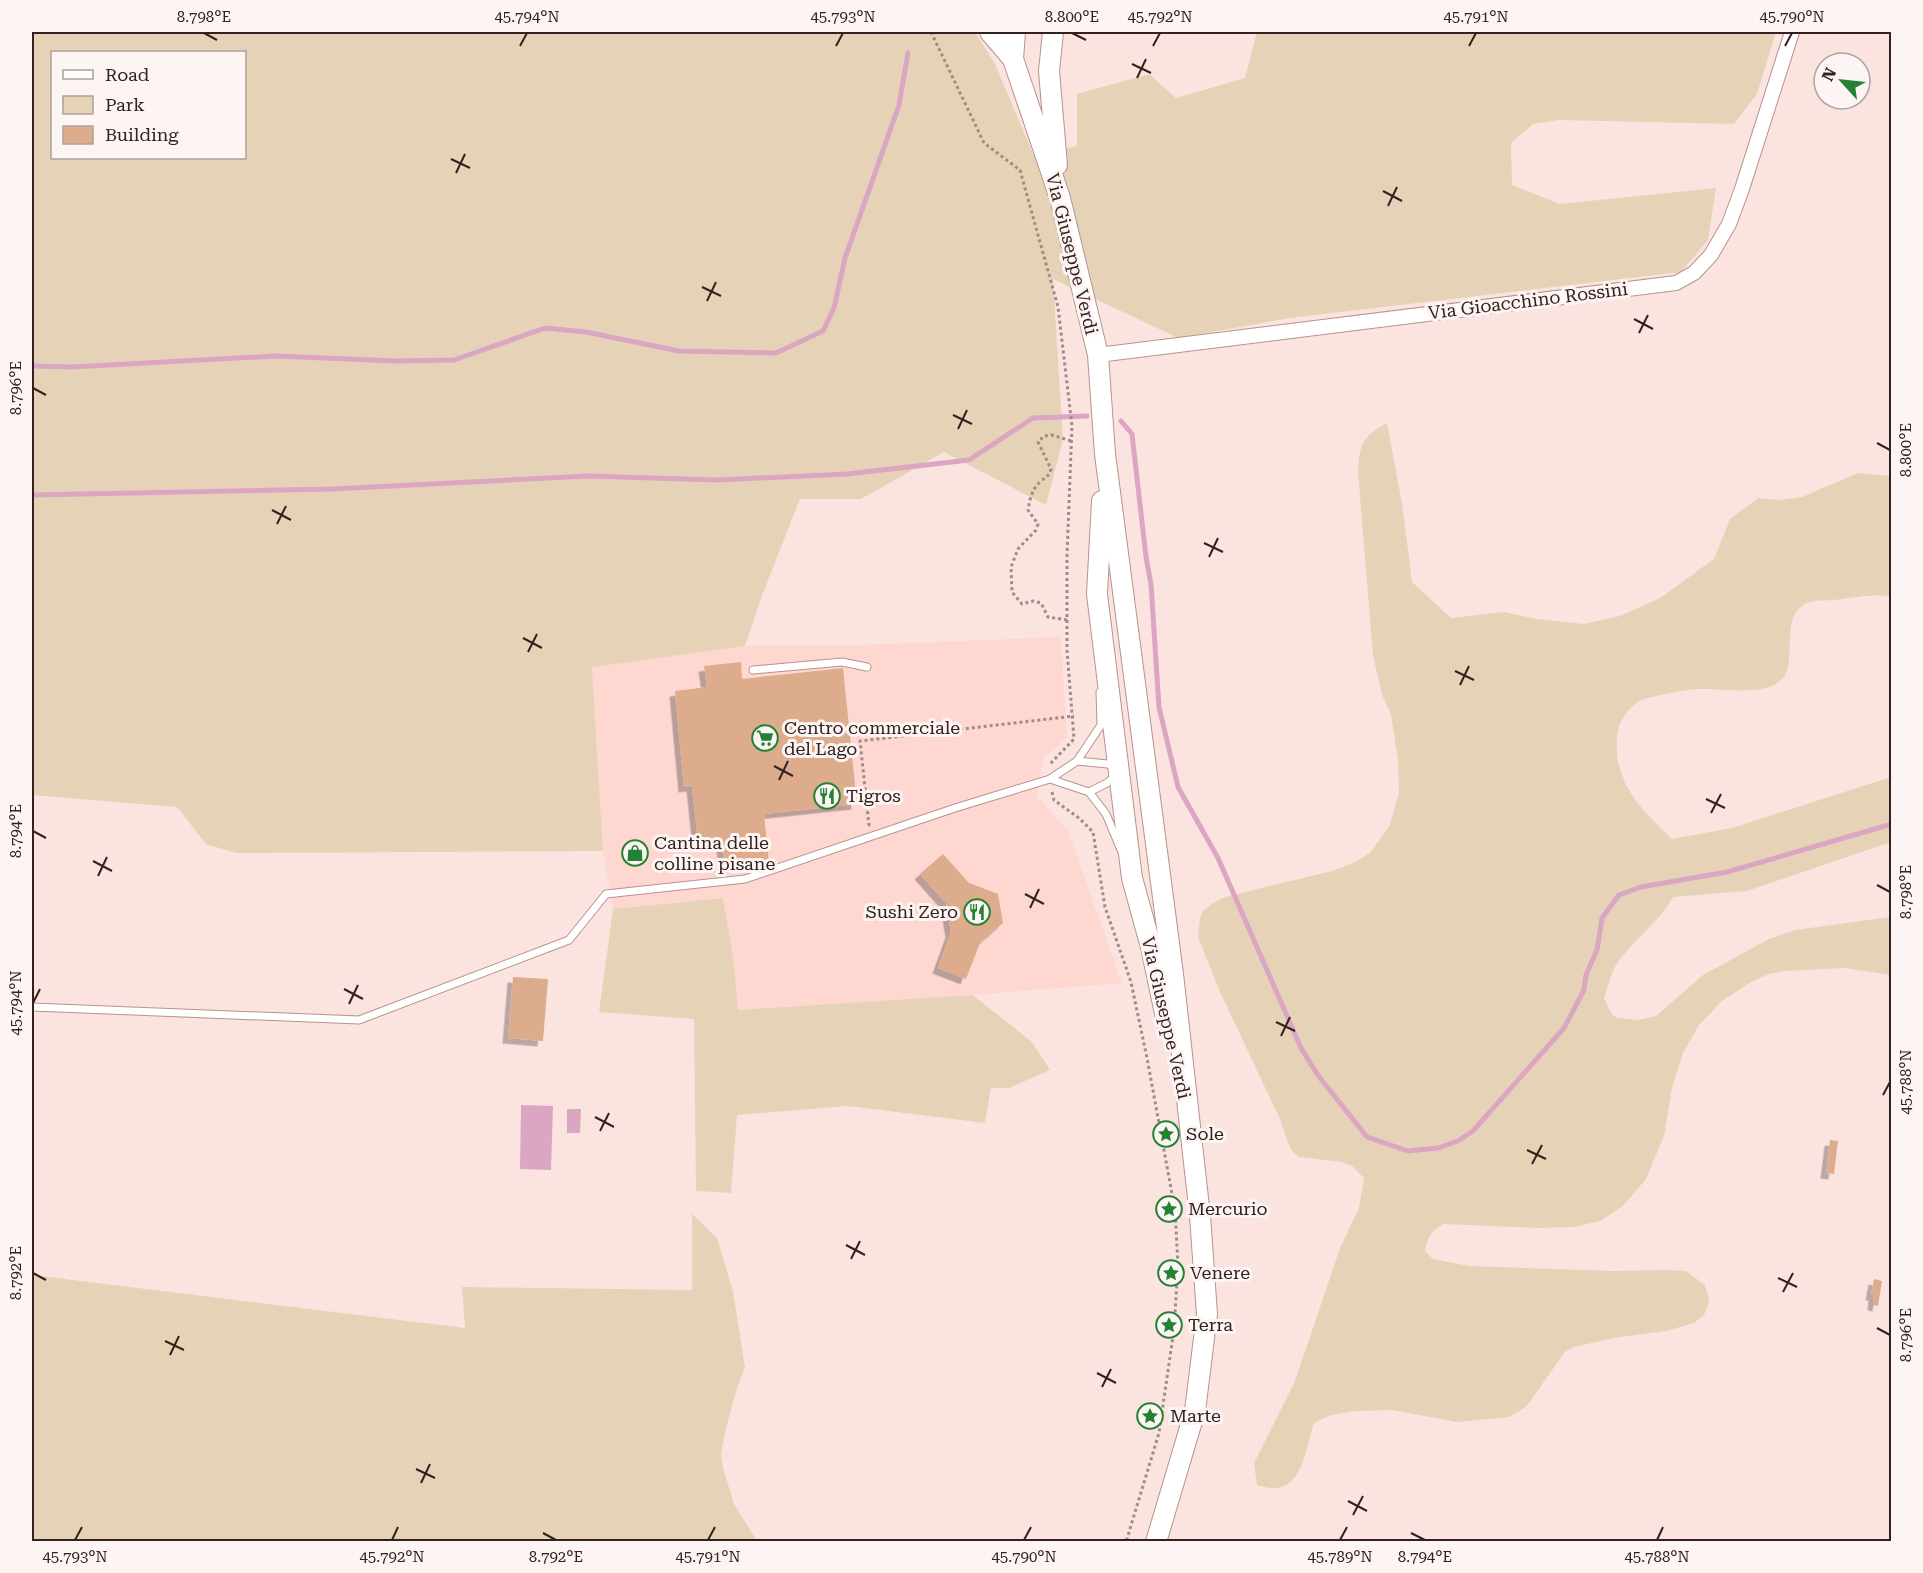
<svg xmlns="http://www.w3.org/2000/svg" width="1923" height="1573" font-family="'Roboto Serif',serif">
  <defs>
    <filter id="shadow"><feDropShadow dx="-5.5" dy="5.5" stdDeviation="0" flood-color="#0004"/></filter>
  </defs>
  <rect width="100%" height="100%" fill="#fbe4df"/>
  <path fill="#fed8d0" d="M1061,637L1067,737L1059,746L1043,757L1037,796L1068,831L1122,983L973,995L737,1011L723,898L613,909L603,851L592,666L745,646L858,645Z"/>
  <g fill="#e6d3b7" fill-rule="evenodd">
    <path d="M32,32H975L995,64L1034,156L1077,146V94L1149,74L1176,98L1245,78L1257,32H1776L1757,94L1734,124L1558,120L1533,124L1511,143L1512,185L1560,204L1716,188L1708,240L1681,272L1290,318L1178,338L1053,279L1063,439L1046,505L944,452L861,499H800L761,598L745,646L592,667L603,851L236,853L206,844L177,807L32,795ZM52,52H244V158H52Z"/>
    <path d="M1387,423L1402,503L1412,582L1451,618L1504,612L1537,619L1584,624L1620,616L1660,598L1714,559L1730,519L1758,498L1780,500L1802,497L1858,473L1891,476V597C1871,593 1854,598 1833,600C1823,601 1810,599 1802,606C1779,623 1800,667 1779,682C1760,696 1720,688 1698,689C1680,690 1661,695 1644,699C1633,703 1623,716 1619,726C1616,736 1617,744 1617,754C1621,791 1647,815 1672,839L1732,828L1891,777V842L1747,891L1673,897C1658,924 1631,941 1615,967C1610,976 1608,988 1604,998L1611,1013L1617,1018L1638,1020L1656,1016L1703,975L1769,939L1795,930L1891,917V975L1844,968L1785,971L1769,974L1751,982L1722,1001L1699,1025L1683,1053L1672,1088L1664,1136L1646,1179L1623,1206L1600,1221L1574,1227L1539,1228L1443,1224C1432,1230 1427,1238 1425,1251L1433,1259L1469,1266L1613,1271L1667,1270L1686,1271L1705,1285L1709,1298L1708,1305L1704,1315L1694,1323L1666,1331L1614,1338L1574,1347L1565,1352L1526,1407L1509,1417L1457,1422L1392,1410L1356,1411L1331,1415L1314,1423C1304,1452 1303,1501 1257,1485L1254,1463L1295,1381L1340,1248L1359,1208L1364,1178L1352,1166L1342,1162L1299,1157L1291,1150L1279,1117L1220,992L1198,937L1200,918L1203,911L1213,903L1225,897L1332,871L1351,864L1370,853L1390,825L1399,792L1398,761L1391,714L1382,695L1373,656L1358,472C1359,445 1363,436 1387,423Z"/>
    <path d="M723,898L733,957L738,1010L973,995L1032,1042L1050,1070L1009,1088H991L985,1123L848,1106L737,1115L731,1193L696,1191L694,1019L599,1012L613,909Z"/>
    <path d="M692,1214L717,1238L733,1291L745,1368L737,1388L726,1428L721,1454L723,1468L734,1504L757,1541H32V1275L465,1328L462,1287L692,1290Z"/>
  </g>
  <g fill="#daa6c2">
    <path d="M521,1105L553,1106L551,1170L520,1169Z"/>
    <path d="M567,1109H581L580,1133H567Z"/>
  </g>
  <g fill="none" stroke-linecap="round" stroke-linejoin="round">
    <g stroke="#daa6c2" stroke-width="5">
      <path d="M32,366L72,367L275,356L396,361L454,360L545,328L586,332L679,351L776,353L823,331L834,308L845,258L899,105L908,53"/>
      <path d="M1121,421L1132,434L1146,557L1151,584L1159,707L1178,787L1218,858L1301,1048L1317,1074L1367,1137L1408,1151L1438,1148L1458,1141L1473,1131L1564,1028L1584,990L1586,975L1597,950L1602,918L1619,895L1641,887L1727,872L1892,824"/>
      <path d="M32,495L333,489L588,476L717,480L847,474L969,460L1033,418L1087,416"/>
    </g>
  </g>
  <g fill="#dcac8d" filter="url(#shadow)">
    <path d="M741,662L742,679L843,668L857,804L764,814L769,863L725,868L721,839L698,841L692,786L684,787L675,691L707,687L704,666Z"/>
    <path d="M943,854L969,883L998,894L1003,923L980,943L966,979L938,968L951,932L946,903L920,874Z"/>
    <path d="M513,977L548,979L543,1041L508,1038Z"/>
    <path d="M1830,1140L1838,1141L1834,1174L1826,1173Z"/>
    <path d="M1874,1279L1882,1281L1878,1306L1873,1305L1874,1295H1871Z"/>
  </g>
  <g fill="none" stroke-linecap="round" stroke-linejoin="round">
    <g stroke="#b7938b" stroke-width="9">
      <g id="service">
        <path d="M753,670L842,662L867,667"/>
        <path d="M1077,761L1108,764L1115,768"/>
        <path d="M1050,779L1089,792L1106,814L1121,850"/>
        <path d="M1089,792L1107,783L1117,775"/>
        <path d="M32,1007L359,1020L569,940L606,894L745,879L955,808L1050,779L1077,761L1101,725L1100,692"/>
      </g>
    </g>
    <g stroke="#b7938b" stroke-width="16">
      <path id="minor" d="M1098,355L1676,283L1694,273L1711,255L1729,224L1742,189L1792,32"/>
    </g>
    <g stroke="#b7938b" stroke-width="22">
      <g id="secondary">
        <path d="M990,32L1013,59L1060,198L1098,355L1105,454L1173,974L1200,1216L1207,1314L1195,1411L1156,1542"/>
        <path d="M1053,32L1049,71L1057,165"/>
        <path d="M1013,59L1015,32"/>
        <path d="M1102,501L1097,594L1132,878L1151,947L1167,1023"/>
      </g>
    </g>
    <g stroke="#9f8c88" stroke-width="3" stroke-dasharray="3 3" stroke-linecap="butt">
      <path d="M931,32L984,143L1020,170L1058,307L1072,426L1067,555V650L1074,739L1050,764"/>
      <path d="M1067,620L1048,617L1041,603L1033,601L1022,604L1012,592L1011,567L1018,549L1036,530L1038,524L1028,510C1030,498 1032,489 1041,481C1047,476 1049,476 1051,469L1038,442L1044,436L1052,435L1071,441"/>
      <path d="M1052,792L1054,800L1079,818L1093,832L1105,907L1131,982L1147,1058L1175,1210L1178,1266L1174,1329L1159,1433L1126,1542"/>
      <path d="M868,825H869L860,741L1074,716"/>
    </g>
    <use href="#service" stroke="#fff" stroke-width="7"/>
    <use href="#minor" stroke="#fff" stroke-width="14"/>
    <use href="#secondary" stroke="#fff" stroke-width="20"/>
  </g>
  <path fill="none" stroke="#31221f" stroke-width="2" d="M204,33L217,40M1072,33L1086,40M520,46L527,33M836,46L843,33M1153,46L1160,33M1469,46L1476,33M1785,46L1792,33M1132,64L1151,73M1137,78L1146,59M451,159L470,168M456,173L465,154M1383,191L1402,201M1388,206L1397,187M702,287L721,296M707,301L716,282M1634,319L1653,329M1639,333L1648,315M33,388L46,395M953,415L972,424M958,429L967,410M1877,443L1890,450M272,510L291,520M277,524L286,506M1204,543L1223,552M1209,557L1218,538M523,638L542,648M528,652L537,634M1455,671L1474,680M1460,685L1469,666M774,766L793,776M779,780L788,761M1706,799L1725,808M1711,813L1721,794M33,831L46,838M93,861L112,871M98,876L107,857M1877,885L1890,892M1025,894L1044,904M1030,908L1039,889M344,989L363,999M33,1003L40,989M349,1004L358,985M1276,1022L1295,1031M1281,1036L1290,1017M1883,1095L1890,1082M595,1117L614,1127M600,1131L609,1113M1527,1150L1546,1159M1532,1164L1542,1145M846,1245L865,1255M851,1259L860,1241M33,1273L46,1280M1778,1278L1797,1287M1783,1292L1793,1273M1877,1328L1890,1335M165,1341L184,1350M170,1355L179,1336M1097,1373L1116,1383M1102,1387L1111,1369M416,1469L435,1478M421,1483L430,1464M1348,1501L1367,1511M1353,1515L1363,1496M543,1533L556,1540M1411,1533L1425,1540M75,1540L82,1527M392,1540L398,1527M708,1540L715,1527M1024,1540L1031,1527M1340,1540L1347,1527M1657,1540L1663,1527"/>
  <defs>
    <g id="supermarket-ring" transform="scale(1.35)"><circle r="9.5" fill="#fdf5f3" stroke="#248234" stroke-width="1.5"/><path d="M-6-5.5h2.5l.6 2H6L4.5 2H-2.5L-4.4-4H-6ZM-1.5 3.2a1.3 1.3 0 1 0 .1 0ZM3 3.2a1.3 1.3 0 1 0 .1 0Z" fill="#248234"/></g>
    <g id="restaurant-ring" transform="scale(1.35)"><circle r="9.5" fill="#fdf5f3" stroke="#248234" stroke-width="1.5"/><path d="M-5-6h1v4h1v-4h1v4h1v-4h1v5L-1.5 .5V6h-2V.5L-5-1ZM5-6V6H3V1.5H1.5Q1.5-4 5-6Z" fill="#248234"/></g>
    <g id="shop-ring" transform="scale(1.35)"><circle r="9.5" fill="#fdf5f3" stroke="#248234" stroke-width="1.5"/><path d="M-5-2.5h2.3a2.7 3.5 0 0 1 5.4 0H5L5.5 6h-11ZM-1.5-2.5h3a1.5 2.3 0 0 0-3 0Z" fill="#248234"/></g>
    <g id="sight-ring" transform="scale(1.35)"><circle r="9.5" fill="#fdf5f3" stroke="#248234" stroke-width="1.5"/><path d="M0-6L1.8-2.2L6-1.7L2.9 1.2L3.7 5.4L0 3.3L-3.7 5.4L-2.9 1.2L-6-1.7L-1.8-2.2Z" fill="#248234"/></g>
  </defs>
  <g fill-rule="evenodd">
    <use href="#supermarket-ring" x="765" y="738"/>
    <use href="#restaurant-ring" x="827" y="796"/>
    <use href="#shop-ring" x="635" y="853"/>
    <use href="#restaurant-ring" x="977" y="912"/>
    <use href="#sight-ring" x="1166" y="1134"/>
    <use href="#sight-ring" x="1169" y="1209"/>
    <use href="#sight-ring" x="1171" y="1273"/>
    <use href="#sight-ring" x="1169" y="1325"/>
    <use href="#sight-ring" x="1150" y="1416"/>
  </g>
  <g text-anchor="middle" stroke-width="6" stroke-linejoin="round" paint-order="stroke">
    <g font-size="18" fill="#31221f" stroke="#fdf5f3">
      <text transform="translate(1072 254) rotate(76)" y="6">Via Giuseppe Verdi</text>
      <text transform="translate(1528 301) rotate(-7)" y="6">Via Gioacchino Rossini</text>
      <text transform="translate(1166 1018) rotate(77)" y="6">Via Giuseppe Verdi</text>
    </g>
    <g font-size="18" fill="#31221f" stroke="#fdf5f3" text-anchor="start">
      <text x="784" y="734">Centro commerciale<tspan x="784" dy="21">del Lago</tspan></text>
      <text x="846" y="802">Tigros</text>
      <text x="654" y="849">Cantina delle<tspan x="654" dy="21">colline pisane</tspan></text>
      <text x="958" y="918" text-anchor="end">Sushi Zero</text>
      <text x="1186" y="1140">Sole</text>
      <text x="1188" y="1215">Mercurio</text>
      <text x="1190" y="1279">Venere</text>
      <text x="1188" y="1331">Terra</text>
      <text x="1170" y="1422">Marte</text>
    </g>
  </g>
  <rect width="1923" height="1573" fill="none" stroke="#fdf5f3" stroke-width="66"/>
  <rect x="51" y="51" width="195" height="108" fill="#fdf5f3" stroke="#aba19e" stroke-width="1.5"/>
  <rect x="63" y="70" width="30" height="9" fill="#ffffff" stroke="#aba19e" stroke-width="1.5"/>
  <text x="105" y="81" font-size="18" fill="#31221f">Road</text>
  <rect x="63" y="96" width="30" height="18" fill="#e6d3b7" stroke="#aba19e" stroke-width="1.5"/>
  <text x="105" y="111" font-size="18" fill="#31221f">Park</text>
  <rect x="63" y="126" width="30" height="18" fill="#dcac8d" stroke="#aba19e" stroke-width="1.5"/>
  <text x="105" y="141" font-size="18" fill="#31221f">Building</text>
  <g transform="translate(1842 81) rotate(297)"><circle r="28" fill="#fdf5f3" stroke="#aba19e" stroke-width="1.5"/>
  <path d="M0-4.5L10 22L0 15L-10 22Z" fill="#248234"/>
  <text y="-9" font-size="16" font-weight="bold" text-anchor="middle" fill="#31221f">N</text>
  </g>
  <rect x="33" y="33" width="1857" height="1507" fill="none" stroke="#31221f" stroke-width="2"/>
  <g font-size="15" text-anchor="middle" fill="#31221f">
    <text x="204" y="22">8.798°E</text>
    <text x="527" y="22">45.794°N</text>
    <text x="843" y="22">45.793°N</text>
    <text x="1072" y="22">8.800°E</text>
    <text x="1160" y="22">45.792°N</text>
    <text x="1476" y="22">45.791°N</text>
    <text x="1792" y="22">45.790°N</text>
    <text transform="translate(16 388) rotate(-90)" y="5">8.796°E</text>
    <text transform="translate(1906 450) rotate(-90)" y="5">8.800°E</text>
    <text transform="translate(16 831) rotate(-90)" y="5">8.794°E</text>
    <text transform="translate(1906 892) rotate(-90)" y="5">8.798°E</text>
    <text transform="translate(16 1003) rotate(-90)" y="5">45.794°N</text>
    <text transform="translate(1906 1082) rotate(-90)" y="5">45.788°N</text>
    <text transform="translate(16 1273) rotate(-90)" y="5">8.792°E</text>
    <text transform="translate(1906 1335) rotate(-90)" y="5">8.796°E</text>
    <text x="75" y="1562">45.793°N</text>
    <text x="392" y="1562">45.792°N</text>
    <text x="556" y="1562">8.792°E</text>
    <text x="708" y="1562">45.791°N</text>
    <text x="1024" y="1562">45.790°N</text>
    <text x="1340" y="1562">45.789°N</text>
    <text x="1425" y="1562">8.794°E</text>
    <text x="1657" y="1562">45.788°N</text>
  </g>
</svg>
